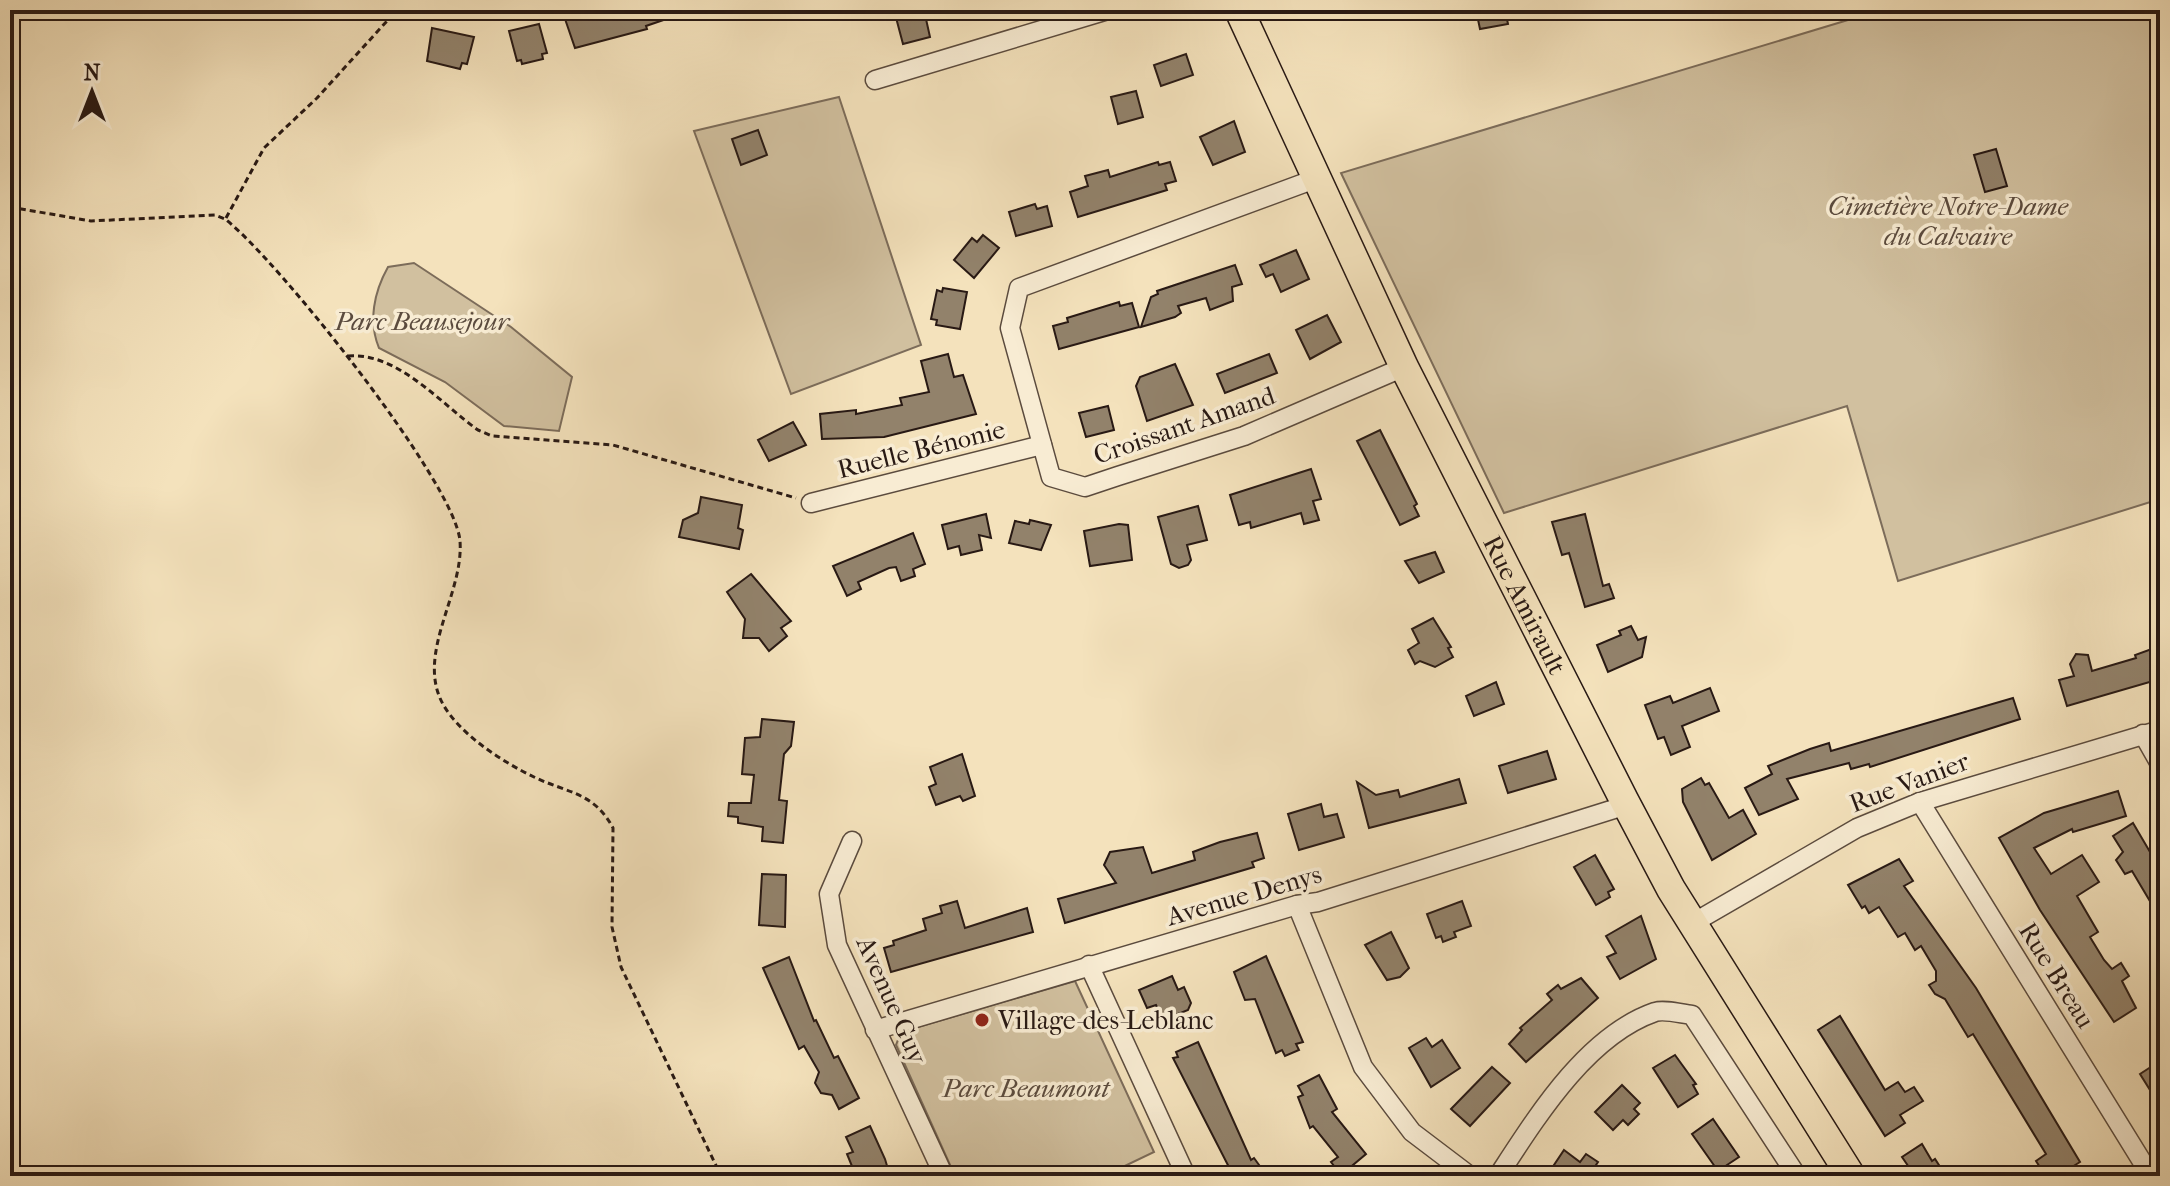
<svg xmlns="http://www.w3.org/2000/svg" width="2170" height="1186" font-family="'IM FELL French Canon',serif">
  <rect width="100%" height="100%" fill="#f4e2bc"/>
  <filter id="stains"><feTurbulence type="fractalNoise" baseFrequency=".0025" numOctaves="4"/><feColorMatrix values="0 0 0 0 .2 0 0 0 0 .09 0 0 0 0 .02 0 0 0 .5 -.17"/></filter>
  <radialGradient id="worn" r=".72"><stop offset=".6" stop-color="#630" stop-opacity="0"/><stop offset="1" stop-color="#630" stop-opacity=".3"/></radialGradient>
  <g fill="#d1c09f" stroke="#7c6c5a" stroke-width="2">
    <path d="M1881,10H2160V499L1898,581L1847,406L1504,513L1341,173Z"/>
    <path d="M839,97L921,345L791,394L694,131Z"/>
    <path d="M414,263L511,327L572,377L559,431L504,426L445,382L379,348C368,321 374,292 388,267Z"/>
    <path d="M1075,981L1154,1152L1104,1176H955L896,1045L901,1032Z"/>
  </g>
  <g fill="#92826b" stroke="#281914" stroke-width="2">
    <path d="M587,10H684V13L646,26L647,29L575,48L564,16Z"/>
    <path d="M894,10H924L930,37L903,44Z"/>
    <path d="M1476,10H1505L1508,24L1480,29Z"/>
    <path d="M539,24L547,53L542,54L543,59L522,64L521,60L517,61L509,31Z"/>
    <path d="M432,28L474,37L467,64L462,63L460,69L427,61Z"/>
    <path d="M1186,54L1193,75L1161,86L1154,65Z"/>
    <path d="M1136,91L1143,117L1118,124L1111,97Z"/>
    <path d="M1234,121L1245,152L1213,165L1200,137Z"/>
    <path d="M758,130L767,155L741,165L732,139Z"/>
    <path d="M1996,149L2007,186L1985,192L1974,155Z"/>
    <path d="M1158,162L1159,165L1170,162L1176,181L1165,184L1167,190L1078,217L1070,192L1088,186L1085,176L1108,170L1110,177Z"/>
    <path d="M1035,204L1037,209L1047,206L1052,226L1016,236L1009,212Z"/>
    <path d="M983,235L999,248L974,278L954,260L972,238L977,242Z"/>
    <path d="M1296,250L1309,279L1281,292L1273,274L1266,277L1260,265Z"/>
    <path d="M1235,265L1242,284L1232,287L1233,301L1210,310L1206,298L1178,306L1181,313L1175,317L1141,327L1151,297L1158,294L1157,291Z"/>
    <path d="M943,288L967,292L960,329L936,325L937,320L931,319L937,290L942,292Z"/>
    <path d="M1119,302L1120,306L1132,303L1139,327L1059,349L1053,326L1068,322L1067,318Z"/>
    <path d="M1327,315L1341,342L1310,359L1296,330Z"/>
    <path d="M948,354L954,377L963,375L976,414L884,437L822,439L820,414L856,410V414L902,405L900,398L929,392L921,361Z"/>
    <path d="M1269,354L1277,373L1225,393L1217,374Z"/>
    <path d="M1175,364L1193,405L1147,421L1136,386L1140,377Z"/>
    <path d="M1108,406L1114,430L1086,437L1079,413Z"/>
    <path d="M793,422L806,445L769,461L758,440Z"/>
    <path d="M1380,430L1417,504L1414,506L1419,516L1400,525L1357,441Z"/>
    <path d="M1311,469L1321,499L1313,501L1319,520L1304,524L1301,513L1251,528L1250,522L1239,525L1230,495Z"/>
    <path d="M701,497L742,505L738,528L743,530L739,549L679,537L683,520L698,513Z"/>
    <path d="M1198,506L1207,540L1187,545L1191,560L1188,565L1179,568L1171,564L1158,517Z"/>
    <path d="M986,514L991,538L979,535L982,550L961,555L959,546L948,549L942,525Z"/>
    <path d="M1585,514L1603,586L1609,584L1614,598L1585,607L1569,553L1562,555L1552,522Z"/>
    <path d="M1030,520L1051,525L1041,550L1009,543L1015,521L1029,524Z"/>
    <path d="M1119,524L1128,525L1132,560L1090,566L1084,531Z"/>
    <path d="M913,533L925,564L913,569L915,576L901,581L896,567L889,568L858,582L861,589L847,596L833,566Z"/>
    <path d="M1435,552L1444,572L1419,583L1405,561Z"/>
    <path d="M751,574L791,621L781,628L787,636L769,651L759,638H743L745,619L727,592Z"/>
    <path d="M1433,618L1451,647L1448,648L1453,657L1435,667L1420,661L1415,664L1408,650L1419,643L1412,629Z"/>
    <path d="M1631,626L1638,640L1646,637L1642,657L1608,672L1597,645L1621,635L1619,631Z"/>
    <path d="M2160,646V679L2067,706L2059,680L2074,676L2070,664L2076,654L2088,655L2092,671L2136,658L2135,655Z"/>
    <path d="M1496,682L1504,704L1474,716L1466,696Z"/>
    <path d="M1710,688L1719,711L1682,726L1690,747L1671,755L1664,737L1658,739L1645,705L1670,696L1673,703Z"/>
    <path d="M2013,698L2020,719L1870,767L1869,764L1851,769L1849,763L1787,779L1798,799L1759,815L1745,788L1772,774L1768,766L1810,749L1829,743L1831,751Z"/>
    <path d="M762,719L794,722L791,746L784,754L779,800L787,801L783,843L762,841L763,827L738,823V817L728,816L729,803H751L754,775L742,774L745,738L760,737Z"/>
    <path d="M1547,751L1556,779L1508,793L1499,766Z"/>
    <path d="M962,754L975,796L963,801L960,796L936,805L929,787L936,784L930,767Z"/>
    <path d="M1701,778L1705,785L1709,783L1729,818L1743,810L1756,834L1712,860L1683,802L1682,789Z"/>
    <path d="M1459,779L1466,803L1369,828L1357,782L1376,795L1398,790L1400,797Z"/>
    <path d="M2118,791L2126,816L2073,832L2072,829L2034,848L2051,874L2082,855L2099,882L2077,896L2098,932L2090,937L2104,960L2112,969L2121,963L2129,976L2122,981L2136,1008L2114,1022L2040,910L1999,838L2044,813Z"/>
    <path d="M1321,804L1324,817L1337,814L1344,837L1299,850L1288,814Z"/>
    <path d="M2133,823L2160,869V918L2132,871L2125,874L2116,860L2123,852L2113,836Z"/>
    <path d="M1257,833L1264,858L1252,862L1254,867L1065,923L1058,899L1116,883L1104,865L1110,852L1143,847L1152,873L1195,860L1193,852L1220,842Z"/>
    <path d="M1595,855L1614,889L1608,892L1610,897L1596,905L1574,867Z"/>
    <path d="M1899,859L1913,881L1904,886L1976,988L2080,1162L2059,1175L2051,1167L2043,1172L2036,1161L2046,1154L1973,1034L1968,1037L1945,999L1935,994L1929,985L1936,981V971L1921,946L1915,950L1905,933L1898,937L1879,907L1869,913L1865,906L1862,908L1848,885Z"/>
    <path d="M762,874L786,875L785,927L759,925Z"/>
    <path d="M957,901L965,928L1027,908L1033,932L891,972L884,948L894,945L893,941L926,930L923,919L942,913L940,906Z"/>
    <path d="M1462,901L1471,926L1454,932L1456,937L1443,942L1441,936L1436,938L1427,914Z"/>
    <path d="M1641,916L1656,959L1620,979L1607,957L1616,953L1606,936Z"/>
    <path d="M1391,932L1409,968L1400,977L1387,980L1365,945Z"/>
    <path d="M1266,956L1303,1042L1296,1044L1299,1050L1285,1056L1282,1050L1276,1053L1255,999L1245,1000L1234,972Z"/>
    <path d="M789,957L814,1021L816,1020L834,1058L838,1056L859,1098L839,1109L832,1095L821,1093L815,1083L819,1072L804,1046L799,1049L763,968Z"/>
    <path d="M1172,976L1178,990L1184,987L1191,1003L1188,1010L1163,1020L1156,1005L1147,1008L1139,990Z"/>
    <path d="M1581,978L1598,998L1526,1062L1509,1044L1522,1030L1520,1028L1552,1000L1547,994L1558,985L1561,989Z"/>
    <path d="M1840,1016L1885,1090L1898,1082L1905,1092L1914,1087L1923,1101L1900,1115L1905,1123L1885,1136L1818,1030Z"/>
    <path d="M1426,1038L1432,1047L1442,1040L1460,1068L1431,1087L1409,1048Z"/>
    <path d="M1198,1042L1251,1160L1254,1158L1267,1176H1228L1232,1173L1173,1058L1178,1057L1176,1052Z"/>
    <path d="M1675,1055L1696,1084L1693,1085L1698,1094L1678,1107L1653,1068Z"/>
    <path d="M2160,1061V1106L2140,1074Z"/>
    <path d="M1492,1067L1510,1083L1470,1126L1451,1109Z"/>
    <path d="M1319,1075L1337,1109L1332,1112L1366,1154L1341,1175L1331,1162L1338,1157L1313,1126L1310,1128L1298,1097L1303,1095L1298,1086Z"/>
    <path d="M1622,1085L1640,1103L1634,1109L1639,1114L1628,1125L1623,1120L1613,1130L1595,1112Z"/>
    <path d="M1713,1119L1739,1157L1718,1171L1692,1134Z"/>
    <path d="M870,1126L885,1159L890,1176H856L847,1154L853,1152L846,1137Z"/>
    <path d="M1922,1144L1932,1161L1935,1159L1946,1176H1907L1913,1173L1902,1157Z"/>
    <path d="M1564,1150L1580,1162L1586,1154L1598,1162L1592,1171L1600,1176H1558L1550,1171Z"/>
  </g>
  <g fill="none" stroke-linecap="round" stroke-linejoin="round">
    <g stroke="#5b4b3e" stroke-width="21">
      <g id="street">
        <path d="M875,80L1108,10"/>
        <path d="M1315,179L1019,288L1010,328L1051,477L1085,487L1118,476L1244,436L1404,367"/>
        <path d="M811,503L1042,445"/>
        <path d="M2143,734L2160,764"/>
        <path d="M1920,802L2151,1176"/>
        <path d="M852,841L829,894L837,945L944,1176"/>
        <path d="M1297,905L1363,1067L1412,1132L1470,1176"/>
        <path d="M1693,923L1857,828L1920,802L2160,730"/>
        <path d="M1089,965L1186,1176"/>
        <path d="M875,1030L1297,905L1318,902L1627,805"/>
        <path d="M1498,1176C1536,1118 1586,1036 1655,1012C1665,1009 1682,1014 1692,1015L1797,1176"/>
      </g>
    </g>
    <g stroke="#281914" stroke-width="31">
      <g id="primary">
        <path id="s1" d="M1239,10L1404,367L1624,800L1671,889L1851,1176"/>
      </g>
    </g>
    <g stroke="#281914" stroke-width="3" stroke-dasharray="6 4" stroke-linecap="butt">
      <path d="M10,207L91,221L215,215L225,219C276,258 455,482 460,541C464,595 414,655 444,706C462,736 503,762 534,777C567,793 594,792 613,828L612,927L621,967L721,1176"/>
      <path d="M226,218L264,148L317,98L397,10"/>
      <path d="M348,356C398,352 441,404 478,430L492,436L613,445L796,498"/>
    </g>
    <use href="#street" stroke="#f8ecd3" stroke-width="18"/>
    <use href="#primary" stroke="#f4e2bc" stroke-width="28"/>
  </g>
  <circle fill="#8f2418" stroke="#f8ecd3" stroke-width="3" cx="982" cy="1020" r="8"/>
  <g text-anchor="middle" stroke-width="7" stroke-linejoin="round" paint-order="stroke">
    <g font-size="26" font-style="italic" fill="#5b4b3e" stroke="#f8ecd3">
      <text x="1948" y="215">Cimetière Notre-Dame<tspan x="1948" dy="30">du Calvaire</tspan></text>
      <text x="422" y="330">Parc Beausejour</text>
      <text x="1026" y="1097">Parc Beaumont</text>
    </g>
    <g font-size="26" fill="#281914" stroke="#f8ecd3">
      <text transform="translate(1184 425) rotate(-19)" y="9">Croissant Amand</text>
      <text transform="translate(921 449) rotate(-14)" y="9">Ruelle Bénonie</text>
      <text dy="9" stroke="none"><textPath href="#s1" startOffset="660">Rue Amirault</textPath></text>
      <text transform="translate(1909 782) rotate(-21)" y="9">Rue Vanier</text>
      <text transform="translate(1244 895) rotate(-16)" y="9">Avenue Denys</text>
      <text transform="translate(2057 975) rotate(58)" y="9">Rue Breau</text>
      <text transform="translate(892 1000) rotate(66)" y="9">Avenue Guy</text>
    </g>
    <g font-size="26" fill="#281914" stroke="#f8ecd3" text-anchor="start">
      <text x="998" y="1029">Village-des-Leblanc</text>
    </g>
  </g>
  <rect width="2170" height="1186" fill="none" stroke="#f4e2bc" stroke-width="40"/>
  <rect x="12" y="12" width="2146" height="1162" fill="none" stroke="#281914" stroke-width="4"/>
  <rect x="20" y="20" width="2130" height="1146" fill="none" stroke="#281914" stroke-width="2"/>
  <g transform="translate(92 92)" stroke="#f8ecd3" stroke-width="6" paint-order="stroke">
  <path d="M0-6L14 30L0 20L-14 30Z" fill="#281914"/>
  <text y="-12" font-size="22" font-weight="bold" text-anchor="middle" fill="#281914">N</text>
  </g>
  <rect width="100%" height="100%" filter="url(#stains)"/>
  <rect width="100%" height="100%" fill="url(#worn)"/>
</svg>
